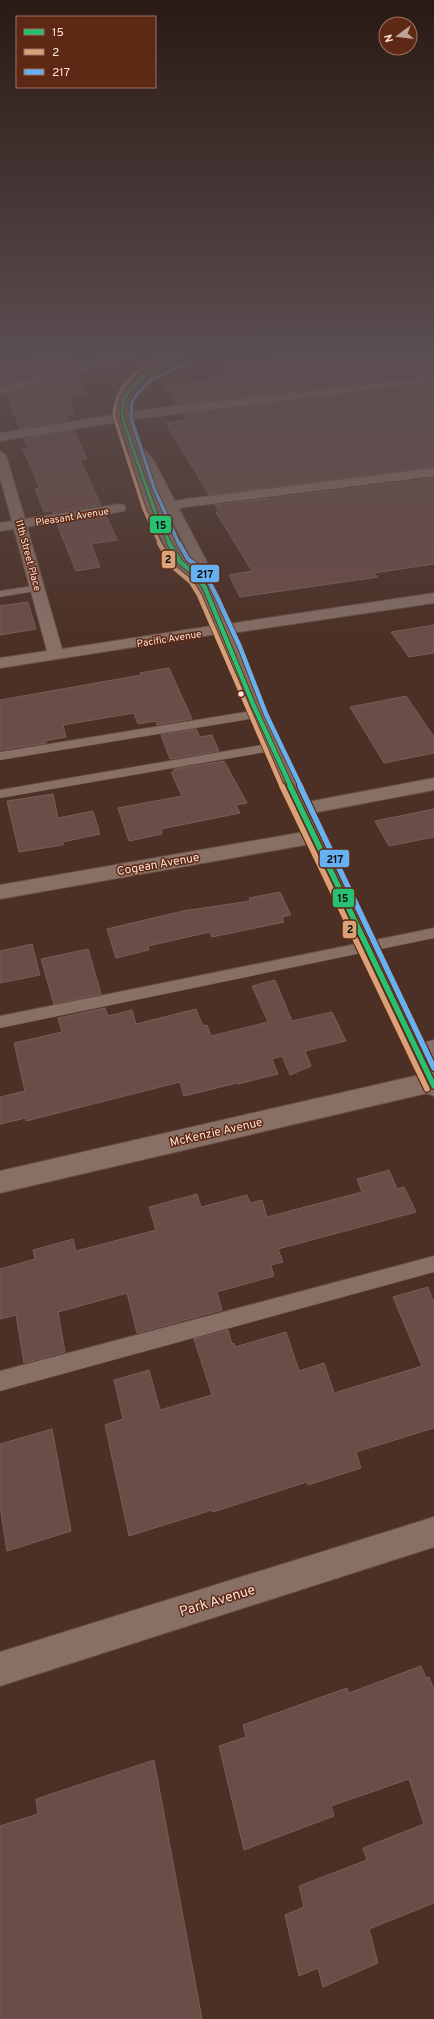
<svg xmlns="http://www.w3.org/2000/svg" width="434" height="2019" font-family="Overpass,sans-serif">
  <rect width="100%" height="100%" fill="#4c3025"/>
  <g fill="#6b4c47" stroke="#775e59">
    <path d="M68,355L73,365L3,385L0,378V366L17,364L16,361Z"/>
    <path d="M272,355H434V375L177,404L165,386L205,381L204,379L227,376L221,367L276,360Z"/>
    <path d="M77,374L87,394L66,397L75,413L66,414L69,420L20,428L6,394Z"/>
    <path d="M434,384V467L209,495L166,423L187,420L184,414Z"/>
    <path d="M74,431L87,459L80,460L101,505L53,513L52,511L44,512L35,489H40L23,449L28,448L24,439Z"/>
    <path d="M434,478V564L374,573L378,577L240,597L229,575L252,571L216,512H219L215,505Z"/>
    <path d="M106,516L117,540L91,544L100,567L76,571L57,524Z"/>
    <path d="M28,602L36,629L0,635V606Z"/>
    <path d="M434,625V653L409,657L391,632Z"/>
    <path d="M169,668L192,719L157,725L156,721L138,724L134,713L63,725L66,737L45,741L46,743L0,750V700L141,675L140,673Z"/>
    <path d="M406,696L434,737V753L384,763L350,707Z"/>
    <path d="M196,729L200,737L212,735L219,751L170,759L161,735Z"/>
    <path d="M224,761L247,803L236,805L240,813L161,829L162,834L129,841L118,808L182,796L171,772H174V769Z"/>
    <path d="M53,794L58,818L93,811L100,834L63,842V845L19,852L7,801Z"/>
    <path d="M434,809V837L389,846L375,821Z"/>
    <path d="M280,892L291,915L282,917L284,922L212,937L210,932L148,946L149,950L116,958L107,929L183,911L250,901L249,898Z"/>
    <path d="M32,944L40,975L0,983V951Z"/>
    <path d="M88,949L101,994L54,1004L41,959Z"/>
    <path d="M275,980L292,1021L332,1012L346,1041L305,1051L311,1066L290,1075L282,1056L272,1059L278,1074L238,1084L237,1083L184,1096L180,1082L26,1121V1118L0,1124V1097L25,1091L14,1043L62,1032L58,1018L105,1008L108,1016L132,1010L136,1024L196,1009L203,1026L207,1025L211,1036L268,1022L252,986Z"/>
    <path d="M389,1170L397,1189L404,1187L416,1212L278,1249L283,1262L271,1265L274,1276L217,1292L222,1310L137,1333L127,1293L58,1312L65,1352L24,1363L16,1315L0,1319V1269L35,1259L33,1250L73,1239L76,1251L156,1230L149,1207L197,1194L201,1207L247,1195L250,1203L262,1200L267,1217L362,1192L357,1179Z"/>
    <path d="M428,1287L434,1303V1428L356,1452L361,1468L308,1485L307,1482L213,1512L212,1510L129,1536L105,1425L123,1419L114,1380L149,1370L160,1410L212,1395L194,1339L228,1330L232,1344L234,1343L235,1347L286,1332L299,1371L324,1363L334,1393L422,1366L393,1297Z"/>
    <path d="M52,1429L71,1531L7,1551L0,1506V1444Z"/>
    <path d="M421,1666L426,1678L429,1677L434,1690V1903L369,1929L378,1963L323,1987L318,1968L299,1976L285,1915L304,1907L299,1886L367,1860L363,1848L424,1824L409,1779L331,1806L334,1816L244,1850L219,1746L246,1737L243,1725L347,1688L349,1693Z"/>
    <path d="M154,1760L202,2019H0V1826L38,1814L36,1799Z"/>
  </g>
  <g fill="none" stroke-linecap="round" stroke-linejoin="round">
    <g stroke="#654e45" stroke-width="1">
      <g id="lane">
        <path d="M38,585L42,586L43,588L42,590L0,597V591Z"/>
        <path d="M258,710L264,714L262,717L0,760V752Z"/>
        <path d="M273,743L277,744L279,747L277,750L0,798V790Z"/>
        <path d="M434,928V938L0,1028V1016Z"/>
        <path d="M434,1256V1272L0,1391V1371Z"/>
      </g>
    </g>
    <g stroke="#654e45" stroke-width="2">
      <g id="street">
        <path d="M116,355H135L134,357L0,394V387Z"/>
        <path d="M434,376V382L151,417L0,441V433L151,409Z"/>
        <path d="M0,451L6,455L25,519L119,504L124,505L126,508L124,511L119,512L27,527L62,649L224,624L230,626L232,629L230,632L0,668V658L47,651L14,529L0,531V523L12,521L0,478Z"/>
        <path d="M434,468V476L186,507L153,513L148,512L146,509L148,506L186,499Z"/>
        <path d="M434,778V790L302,815L295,813L293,809L295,805L302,803Z"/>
        <path d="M315,830L322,832L325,837L322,842L0,899V885Z"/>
        <path d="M434,1040V1058L418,1062L410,1060L407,1053L410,1046Z"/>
        <path d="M432,1072L434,1073V1091L432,1092L0,1193V1171Z"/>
        <path d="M434,1517V1547L0,1686V1652Z"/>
      </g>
    </g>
    <g stroke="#654e45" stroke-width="2">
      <path id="secondary" d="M175,355H190L167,366L140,384L130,398L127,417L139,443L154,461L207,562L203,575L228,624L434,593V603L232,633L267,714L434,1062V1096L426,1093L422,1086L249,714L208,613L190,577L174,564L146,509L130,460L127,444L115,417L118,398L132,380L159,362ZM145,468L193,562L192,565L187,562L160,509Z"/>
    </g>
    <use href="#lane" fill="#887066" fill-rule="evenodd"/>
    <use href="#street" fill="#887066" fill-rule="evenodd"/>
    <use href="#secondary" fill="#836d63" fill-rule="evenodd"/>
    <g stroke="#5d2914" stroke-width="5">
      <path id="bus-1-far2" d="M170,544L157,517L124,423C113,386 157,366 184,355"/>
    </g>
    <g stroke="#5d2914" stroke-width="6">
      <path id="bus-1-far1" d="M169,543L180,562L197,576L205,588L253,704L291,787"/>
    </g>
    <g stroke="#5d2914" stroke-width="8">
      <path id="bus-1" d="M290,786L434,1086"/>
    </g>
    <g stroke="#5d2914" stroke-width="5">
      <path id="bus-2-far2" d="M160,544L144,509L114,416C115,385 138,369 163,355"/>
    </g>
    <g stroke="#5d2914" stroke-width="6">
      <path id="bus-2-far1" d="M159,543L173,567L191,582L199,595L282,787"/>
    </g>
    <g stroke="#5d2914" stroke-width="8">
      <path id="bus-2" d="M282,786L427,1089"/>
    </g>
    <g stroke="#5d2914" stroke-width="5">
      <path id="bus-3-far2" d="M179,544L154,488L131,418L132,402L136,395L150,381L188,362"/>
    </g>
    <g stroke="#5d2914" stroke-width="6">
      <path id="bus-3-far1" d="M179,543L188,559L203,570L217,597L240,647L266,714L301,787"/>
    </g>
    <g stroke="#5d2914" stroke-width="8">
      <path id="bus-3" d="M300,786L434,1068"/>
    </g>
    <use href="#bus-1-far2" stroke="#26c172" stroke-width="3.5"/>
    <use href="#bus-1-far1" stroke="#26c172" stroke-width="4.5"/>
    <use href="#bus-1" stroke="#26c172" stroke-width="5.5"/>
    <use href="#bus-2-far2" stroke="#d9a179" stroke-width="3.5"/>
    <use href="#bus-2-far1" stroke="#d9a179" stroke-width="4.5"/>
    <use href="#bus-2" stroke="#d9a179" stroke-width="5.5"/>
    <use href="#bus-3-far2" stroke="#66b1f2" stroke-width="3.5"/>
    <use href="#bus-3-far1" stroke="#66b1f2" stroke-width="4.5"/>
    <use href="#bus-3" stroke="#66b1f2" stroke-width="5.5"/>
  </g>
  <linearGradient id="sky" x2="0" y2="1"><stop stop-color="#2a1a14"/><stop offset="0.56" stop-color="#5b4e51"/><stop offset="1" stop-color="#5b4e51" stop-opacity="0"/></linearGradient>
  <rect width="434" height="638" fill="url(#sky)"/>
  <circle fill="#fce1d7" stroke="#5d2914" stroke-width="1.5" cx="241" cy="694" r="3.5"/>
  <g text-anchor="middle" stroke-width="3" stroke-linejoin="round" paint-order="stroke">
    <g font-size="10" fill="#fce1d7" stroke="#5d2914">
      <text transform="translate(72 516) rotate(-9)" y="4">Pleasant Avenue</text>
      <text transform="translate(29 555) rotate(75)" y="4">11th Street Place</text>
      <text transform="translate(169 638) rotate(-9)" y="4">Pacific Avenue</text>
    </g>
    <g font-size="12" fill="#fce1d7" stroke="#5d2914">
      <text transform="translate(158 864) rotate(-10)" y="4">Cogean Avenue</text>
      <text transform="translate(216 1132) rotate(-13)" y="4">McKenzie Avenue</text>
    </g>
    <g font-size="14" fill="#fce1d7" stroke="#5d2914">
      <text transform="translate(217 1600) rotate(-17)" y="5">Park Avenue</text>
    </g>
  </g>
  <g stroke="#5d2914" stroke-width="1.5">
    <rect x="149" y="515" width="23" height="19" rx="4" fill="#26c172"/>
    <rect x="161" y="550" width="15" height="19" rx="4" fill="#d9a179"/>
    <rect x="190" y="564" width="30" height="19" rx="4" fill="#66b1f2"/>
    <rect x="319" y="849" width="31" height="19" rx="4" fill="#66b1f2"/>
    <rect x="332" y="888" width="23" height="20" rx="4" fill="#26c172"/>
    <rect x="342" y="920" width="15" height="19" rx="4" fill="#d9a179"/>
  </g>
  <g font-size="11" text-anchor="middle" font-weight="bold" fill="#111">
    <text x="161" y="529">15</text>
    <text x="168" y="563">2</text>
    <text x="205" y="578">217</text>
    <text x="335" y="863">217</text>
    <text x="343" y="902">15</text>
    <text x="350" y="933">2</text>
  </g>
  <rect x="16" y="16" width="140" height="72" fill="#5d2914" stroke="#9d7362"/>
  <rect x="24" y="29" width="20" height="6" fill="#26c172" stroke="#9d7362"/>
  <text x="52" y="36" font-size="12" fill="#fce1d7">15</text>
  <rect x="24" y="49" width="20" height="6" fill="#d9a179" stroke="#9d7362"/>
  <text x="52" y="56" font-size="12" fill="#fce1d7">2</text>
  <rect x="24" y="69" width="20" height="6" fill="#66b1f2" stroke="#9d7362"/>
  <text x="52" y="76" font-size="12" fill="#fce1d7">217</text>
  <g transform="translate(398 36) rotate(255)"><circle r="19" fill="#5d2914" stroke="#9d7362"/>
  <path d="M0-3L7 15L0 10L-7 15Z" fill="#bea399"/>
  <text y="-6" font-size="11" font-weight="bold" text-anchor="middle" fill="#fce1d7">N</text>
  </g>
</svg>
